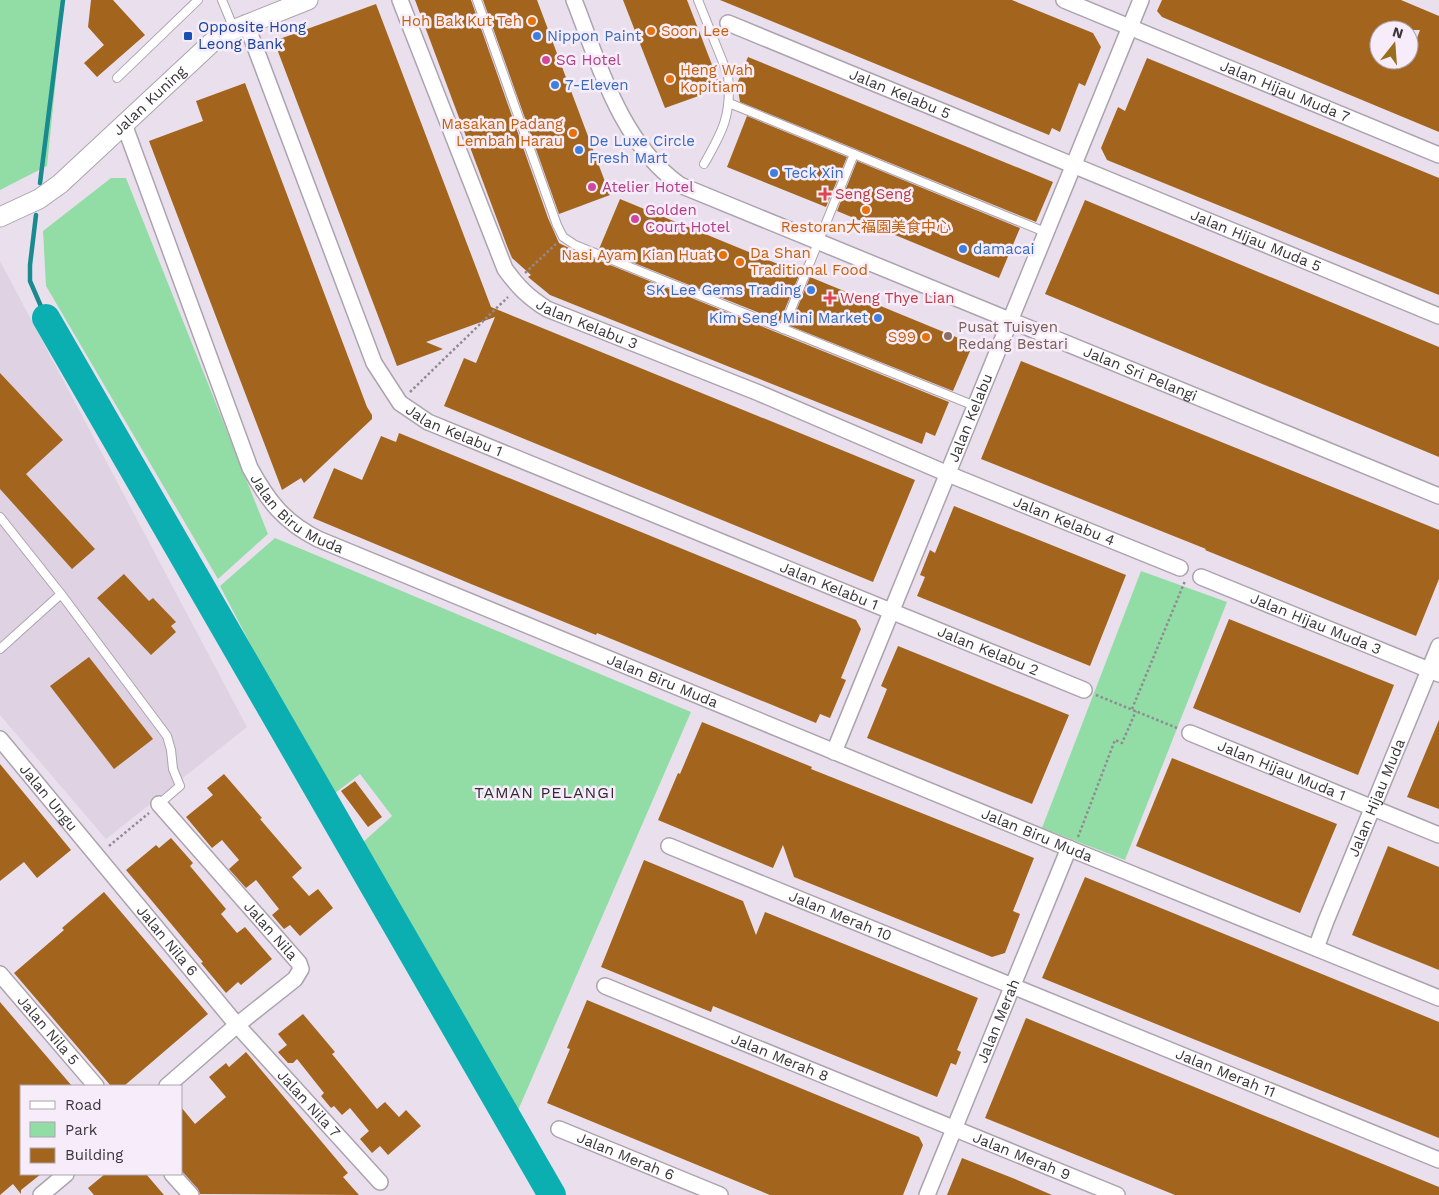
<svg xmlns="http://www.w3.org/2000/svg" width="1439" height="1195" font-family="'Work Sans','Noto Sans SC',sans-serif">
  <rect width="100%" height="100%" fill="#eae0ed"/>
  <path fill="#dfd2e3" d="M0,261L247,727L106,839L0,715Z"/>
  <g fill="#92dda6">
    <path d="M0,0H64L47,166L0,190Z"/>
    <path d="M111,178H126L268,534L218,579L46,286L43,231Z"/>
    <path d="M275,538L691,712L516,1115L361,844L392,816L360,774L330,797L220,586Z"/>
    <path d="M1141,571L1227,602L1125,860L1042,828Z"/>
  </g>
  <g fill="none" stroke-linecap="round" stroke-linejoin="round">
    <g stroke="#198a8e" stroke-width="4.5">
      <path d="M40,183L63,0"/>
      <path d="M36,215L30,265V281L46,318"/>
    </g>
    <path stroke="#0baeb1" stroke-width="28" d="M46,318L552,1195"/>
  </g>
  <g fill="#a3651e" fill-rule="evenodd">
    <path d="M91,0H113L145,35L97,77L84,63L104,45L88,27Z"/>
    <path d="M415,0H471L548,218L559,243L573,250L949,402L935,436L926,432L922,444L550,295L528,277L531,275L512,258L507,246Z"/>
    <path d="M483,0H537L610,195L559,214Z"/>
    <path d="M623,0H687L721,88L665,108Z"/>
    <path d="M720,0H1012L1093,33L1101,47L1085,86L1079,83L1060,132L1052,128L1049,135Z"/>
    <path d="M1162,0H1401L1439,16V132L1162,17L1157,11ZM1379,30H1420L1409,60H1379Z"/>
    <path d="M376,4L491,307L915,480L873,582L444,406L464,358L476,363L495,317L426,342L443,349L397,366L274,41Z"/>
    <path d="M748,57L1053,182L1036,222L740,102L737,84Z"/>
    <path d="M1147,58L1439,178V295L1107,160L1101,148L1118,107L1125,111Z"/>
    <path d="M245,83L367,407L372,415V419L304,483L301,478L282,490L149,141L203,121L196,101Z"/>
    <path d="M747,116L847,157L826,207L727,167Z"/>
    <path d="M857,161L1020,228L999,278L837,211Z"/>
    <path d="M620,199L800,273L780,321L599,249Z"/>
    <path d="M1085,200L1439,347V457L1045,294Z"/>
    <path d="M810,277L973,344L953,391L790,326Z"/>
    <path d="M1021,361L1439,530V579L1416,636L1205,550L1206,549L981,459Z"/>
    <path d="M0,373L63,440L26,474L95,549L72,569L0,489Z"/>
    <path d="M399,433L856,620L861,629L841,678L846,680L830,718L820,714L816,723L597,633L596,635L471,584L313,518L334,468L362,480L381,436L396,442Z"/>
    <path d="M954,506L1126,575L1090,666L917,596L925,577L920,575L930,550L935,553Z"/>
    <path d="M124,574L149,601L153,598L176,622L171,626L176,632L151,655L97,598Z"/>
    <path d="M1229,619L1394,685L1358,775L1193,708Z"/>
    <path d="M898,646L1069,715L1032,804L867,738L887,689L881,686Z"/>
    <path d="M89,657L153,739L114,769L50,686Z"/>
    <path d="M1439,720V809L1407,797Z"/>
    <path d="M702,722L812,767L811,769L1034,858L1013,911L1020,914L1005,953L992,957L794,877L783,845L773,868L658,820L678,773L680,774Z"/>
    <path d="M1172,758L1337,824L1300,913L1136,846Z"/>
    <path d="M0,764L71,850L37,878L24,862L0,881Z"/>
    <path d="M224,774L262,818L260,819L302,868L292,877L309,896L318,889L333,908L300,936L290,925L284,929L272,915L279,909L256,880L246,888L229,869L239,860L222,840L212,848L186,817L213,795L207,788Z"/>
    <path d="M355,781L382,817L368,827L341,791Z"/>
    <path d="M171,838L193,863L190,866L226,909L221,914L237,933L245,927L272,959L241,985L238,982L226,993L201,963L203,962L126,870L156,845L159,848Z"/>
    <path d="M1388,846L1439,867V970L1352,935Z"/>
    <path d="M644,860L743,901L756,935L765,912L978,998L957,1050L961,1052L956,1065L951,1063L937,1097L713,1006L711,1012L601,967Z"/>
    <path d="M1085,877L1439,1022V1138L1042,978Z"/>
    <path d="M104,892L208,1014L124,1086H111L14,973L64,930L62,928Z"/>
    <path d="M587,1000L919,1137L923,1145L903,1195H770L547,1103L570,1049L567,1048Z"/>
    <path d="M0,1002L72,1086H21V1174H41L21,1190V1194L13,1184L0,1195Z"/>
    <path d="M303,1014L335,1052L332,1054L377,1109L385,1102L399,1117L406,1110L421,1126L388,1155L380,1146L372,1153L360,1139L369,1131L350,1108L342,1115L334,1106L331,1108L321,1096L324,1093L297,1059L293,1063H288L278,1052L287,1045L278,1034Z"/>
    <path d="M1026,1018L1439,1187V1195H1175L985,1118Z"/>
    <path d="M246,1052L348,1173L343,1177L359,1195L200,1194L198,1189L181,1170V1107L195,1124L226,1097L209,1077L226,1063L229,1067Z"/>
    <path d="M962,1158L1015,1179L1052,1195H947Z"/>
    <path d="M105,1174H146L164,1195H94L88,1188Z"/>
  </g>
  <g fill="none" stroke-linecap="round" stroke-linejoin="round">
    <g stroke="#aca3af" stroke-width="10">
      <g id="service">
        <path d="M222,0L234,29"/>
        <path d="M477,0L557,225L563,237L575,245L975,406"/>
        <path d="M698,0L728,75C732,114 723,131 704,164"/>
        <path d="M117,78L198,0"/>
        <path d="M729,103L1045,232"/>
        <path d="M783,329L854,154"/>
        <path d="M0,517L61,594"/>
        <path d="M0,649L61,594L167,736L171,750L173,769L180,786L159,804"/>
      </g>
    </g>
    <g stroke="#aca3af" stroke-width="18">
      <g id="minor">
        <path id="s1" d="M400,0L505,269C518,287 528,297 547,309L759,393L948,474L1180,568"/>
        <path id="s2" d="M574,0C600,66 620,142 680,185L1439,496"/>
        <path id="s3" d="M1064,0L1439,155"/>
        <path id="s4" d="M246,23L374,363L400,403L428,422L1084,690"/>
        <path id="s5" d="M728,23L1439,316"/>
        <path id="s6" d="M124,124L250,468C268,501 284,522 318,539L1073,850L1439,998"/>
        <path id="s7" d="M1201,577L1439,674"/>
        <path id="s8" d="M1190,733L1439,835"/>
        <path id="s9" d="M0,739L237,1025L380,1182"/>
        <path id="s10" d="M834,752L1141,0"/>
        <path id="s11" d="M159,804L299,963L301,969L295,979L237,1025L167,1086"/>
        <path id="s12" d="M669,846L1439,1160"/>
        <path id="s13" d="M1316,948L1326,921L1439,646"/>
        <path id="s14" d="M0,974L96,1086"/>
        <path id="s15" d="M605,986L1117,1195"/>
        <path id="s16" d="M559,1129L720,1195"/>
        <path d="M172,1174L191,1195"/>
        <path d="M41,1195L66,1174"/>
        <path id="s17" d="M927,1195L1069,848"/>
      </g>
    </g>
    <g stroke="#aca3af" stroke-width="21">
      <g id="tertiary">
        <path id="s18" d="M0,217L39,199L60,184L220,35L308,0"/>
      </g>
    </g>
    <g stroke="#918a93" stroke-width="2.5" stroke-dasharray="2.5 2.5" stroke-linecap="butt">
      <path d="M525,273L556,244"/>
      <path d="M410,392L508,297"/>
      <path d="M1096,695L1177,728"/>
      <path d="M1132,709L1185,581"/>
      <path d="M1078,837L1115,740L1122,743L1136,711"/>
      <path d="M109,846L149,813"/>
    </g>
    <use href="#service" stroke="#fff" stroke-width="8"/>
    <use href="#minor" stroke="#fff" stroke-width="15"/>
    <use href="#tertiary" stroke="#fff" stroke-width="19"/>
  </g>
  <g fill="#e8710a" stroke="#f7edfa" stroke-width="2">
    <circle cx="532" cy="21" r="5"/>
    <circle cx="651" cy="31" r="5"/>
    <circle cx="670" cy="79" r="5"/>
    <circle cx="573" cy="133" r="5"/>
    <circle cx="866" cy="210" r="5"/>
    <circle cx="723" cy="255" r="5"/>
    <circle cx="740" cy="262" r="5"/>
    <circle cx="926" cy="337" r="5"/>
  </g>
  <rect fill="#1a4fb4" stroke="#f7edfa" stroke-width="2" x="183" y="31" width="10" height="10" rx="2.5"/>
  <g fill="#3f7fe0" stroke="#f7edfa" stroke-width="2">
    <circle cx="537" cy="36" r="5"/>
    <circle cx="555" cy="85" r="5"/>
    <circle cx="579" cy="150" r="5"/>
    <circle cx="774" cy="173" r="5"/>
    <circle cx="963" cy="249" r="5"/>
    <circle cx="811" cy="290" r="5"/>
    <circle cx="878" cy="318" r="5"/>
  </g>
  <g fill="#d1479c" stroke="#f7edfa" stroke-width="2">
    <circle cx="546" cy="60" r="5"/>
    <circle cx="592" cy="187" r="5"/>
    <circle cx="635" cy="219" r="5"/>
  </g>
  <g fill="#e0444e" stroke="#f7edfa" stroke-width="2">
    <path d="M822.5 186.5h5v5h5v5h-5v5h-5v-5h-5v-5h5z"/>
    <path d="M827.5 290.5h5v5h5v5h-5v5h-5v-5h-5v-5h5z"/>
  </g>
  <circle fill="#8d6e63" stroke="#f7edfa" stroke-width="2" cx="948" cy="336" r="5"/>
  <g text-anchor="middle" stroke-width="5" stroke-linejoin="round" paint-order="stroke">
    <g font-size="15" fill="#c56008" stroke="#f7edfa" text-anchor="end">
      <text x="522" y="26">Hoh Bak Kut Teh</text>
      <text x="661" y="36" text-anchor="start">Soon Lee</text>
      <text x="680" y="75" text-anchor="start">Heng Wah<tspan x="680" dy="17">Kopitiam</tspan></text>
      <text x="563" y="129">Masakan Padang<tspan x="563" dy="17">Lembah Harau</tspan></text>
      <text x="866" y="232" text-anchor="middle">Restoran大福園美食中心</text>
      <text x="750" y="258" text-anchor="start">Da Shan<tspan x="750" dy="17">Traditional Food</tspan></text>
      <text x="713" y="260">Nasi Ayam Kian Huat</text>
      <text x="916" y="342">S99</text>
    </g>
    <g font-size="15" fill="#164399" stroke="#f7edfa" text-anchor="start">
      <text x="198" y="32">Opposite Hong<tspan x="198" dy="17">Leong Bank</tspan></text>
    </g>
    <g font-size="15" fill="#366cbe" stroke="#f7edfa" text-anchor="start">
      <text x="547" y="41">Nippon Paint</text>
      <text x="565" y="90">7-Eleven</text>
      <text x="589" y="146">De Luxe Circle<tspan x="589" dy="17">Fresh Mart</tspan></text>
      <text x="784" y="178">Teck Xin</text>
      <text x="973" y="254">damacai</text>
      <text x="801" y="295" text-anchor="end">SK Lee Gems Trading</text>
      <text x="868" y="323" text-anchor="end">Kim Seng Mini Market</text>
    </g>
    <g font-size="15" fill="#b23c85" stroke="#f7edfa" text-anchor="start">
      <text x="556" y="65">SG Hotel</text>
      <text x="602" y="192">Atelier Hotel</text>
      <text x="645" y="215">Golden<tspan x="645" dy="17">Court Hotel</tspan></text>
    </g>
    <g font-size="15" fill="#3a363b" stroke="#f7edfa">
      <text dy="5" stroke="none"><textPath href="#s3" startOffset="239">Jalan Hijau Muda 7</textPath></text>
      <text dy="5" stroke="none"><textPath href="#s5" startOffset="186">Jalan Kelabu 5</textPath></text>
      <text dy="5" stroke="none"><textPath href="#s18" startOffset="191">Jalan Kuning</textPath></text>
      <text dy="5" stroke="none"><textPath href="#s5" startOffset="571">Jalan Hijau Muda 5</textPath></text>
      <text dy="5" stroke="none"><textPath href="#s1" startOffset="390">Jalan Kelabu 3</textPath></text>
      <text dy="5" stroke="none"><textPath href="#s2" startOffset="714">Jalan Sri Pelangi</textPath></text>
      <text dy="5" stroke="none"><textPath href="#s10" startOffset="361">Jalan Kelabu</textPath></text>
      <text dy="5" stroke="none"><textPath href="#s4" startOffset="472">Jalan Kelabu 1</textPath></text>
      <text dy="5" stroke="none"><textPath href="#s6" startOffset="434">Jalan Biru Muda</textPath></text>
      <text dy="5" stroke="none"><textPath href="#s1" startOffset="906">Jalan Kelabu 4</textPath></text>
      <text dy="5" stroke="none"><textPath href="#s4" startOffset="878">Jalan Kelabu 1</textPath></text>
      <text dy="5" stroke="none"><textPath href="#s7" startOffset="124">Jalan Hijau Muda 3</textPath></text>
      <text dy="5" stroke="none"><textPath href="#s4" startOffset="1050">Jalan Kelabu 2</textPath></text>
      <text dy="5" stroke="none"><textPath href="#s6" startOffset="839">Jalan Biru Muda</textPath></text>
      <text dy="5" stroke="none"><textPath href="#s8" startOffset="99">Jalan Hijau Muda 1</textPath></text>
      <text dy="5" stroke="none"><textPath href="#s13" startOffset="162">Jalan Hijau Muda</textPath></text>
      <text dy="5" stroke="none"><textPath href="#s9" startOffset="76">Jalan Ungu</textPath></text>
      <text dy="5" stroke="none"><textPath href="#s6" startOffset="1244">Jalan Biru Muda</textPath></text>
      <text dy="5" stroke="none"><textPath href="#s12" startOffset="185">Jalan Merah 10</textPath></text>
      <text dy="5" stroke="none"><textPath href="#s11" startOffset="169">Jalan Nila</textPath></text>
      <text dy="5" stroke="none"><textPath href="#s9" startOffset="262">Jalan Nila 6</textPath></text>
      <text dy="5" stroke="none"><textPath href="#s17" startOffset="188">Jalan Merah</textPath></text>
      <text dy="5" stroke="none"><textPath href="#s14" startOffset="74">Jalan Nila 5</textPath></text>
      <text dy="5" stroke="none"><textPath href="#s15" startOffset="189">Jalan Merah 8</textPath></text>
      <text dy="5" stroke="none"><textPath href="#s12" startOffset="601">Jalan Merah 11</textPath></text>
      <text dy="5" stroke="none"><textPath href="#s9" startOffset="478">Jalan Nila 7</textPath></text>
      <text dy="5" stroke="none"><textPath href="#s16" startOffset="72">Jalan Merah 6</textPath></text>
      <text dy="5" stroke="none"><textPath href="#s15" startOffset="450">Jalan Merah 9</textPath></text>
    </g>
    <g font-size="15" fill="#be3a42" stroke="#f7edfa" text-anchor="start">
      <text x="835" y="199">Seng Seng</text>
      <text x="840" y="303">Weng Thye Lian</text>
    </g>
    <g font-size="15" fill="#785e54" stroke="#f7edfa" text-anchor="start">
      <text x="958" y="332">Pusat Tuisyen<tspan x="958" dy="17">Redang Bestari</tspan></text>
    </g>
    <g font-size="16" letter-spacing="1" fill="#322a34" stroke="#f7edfa">
      <text x="545" y="798">TAMAN PELANGI</text>
    </g>
  </g>
  <rect x="20" y="1085" width="162" height="90" fill="#f7edfa" stroke="#aba4ae"/>
  <rect x="30" y="1101" width="25" height="8" fill="#ffffff" stroke="#aba4ae"/>
  <text x="65" y="1110" font-size="15" fill="#3a363b">Road</text>
  <rect x="30" y="1122" width="25" height="15" fill="#92dda6" stroke="#aba4ae"/>
  <text x="65" y="1135" font-size="15" fill="#3a363b">Park</text>
  <rect x="30" y="1148" width="25" height="15" fill="#a3651e" stroke="#aba4ae"/>
  <text x="65" y="1160" font-size="15" fill="#3a363b">Building</text>
  <g transform="translate(1394 45) rotate(17)"><circle r="24" fill="#f7edfa" stroke="#aba4ae"/>
  <path d="M0-4L9 19L0 12L-9 19Z" fill="#986f1b"/>
  <text y="-8" font-size="14" font-weight="bold" text-anchor="middle" fill="#3a363b">N</text>
  </g>
</svg>
